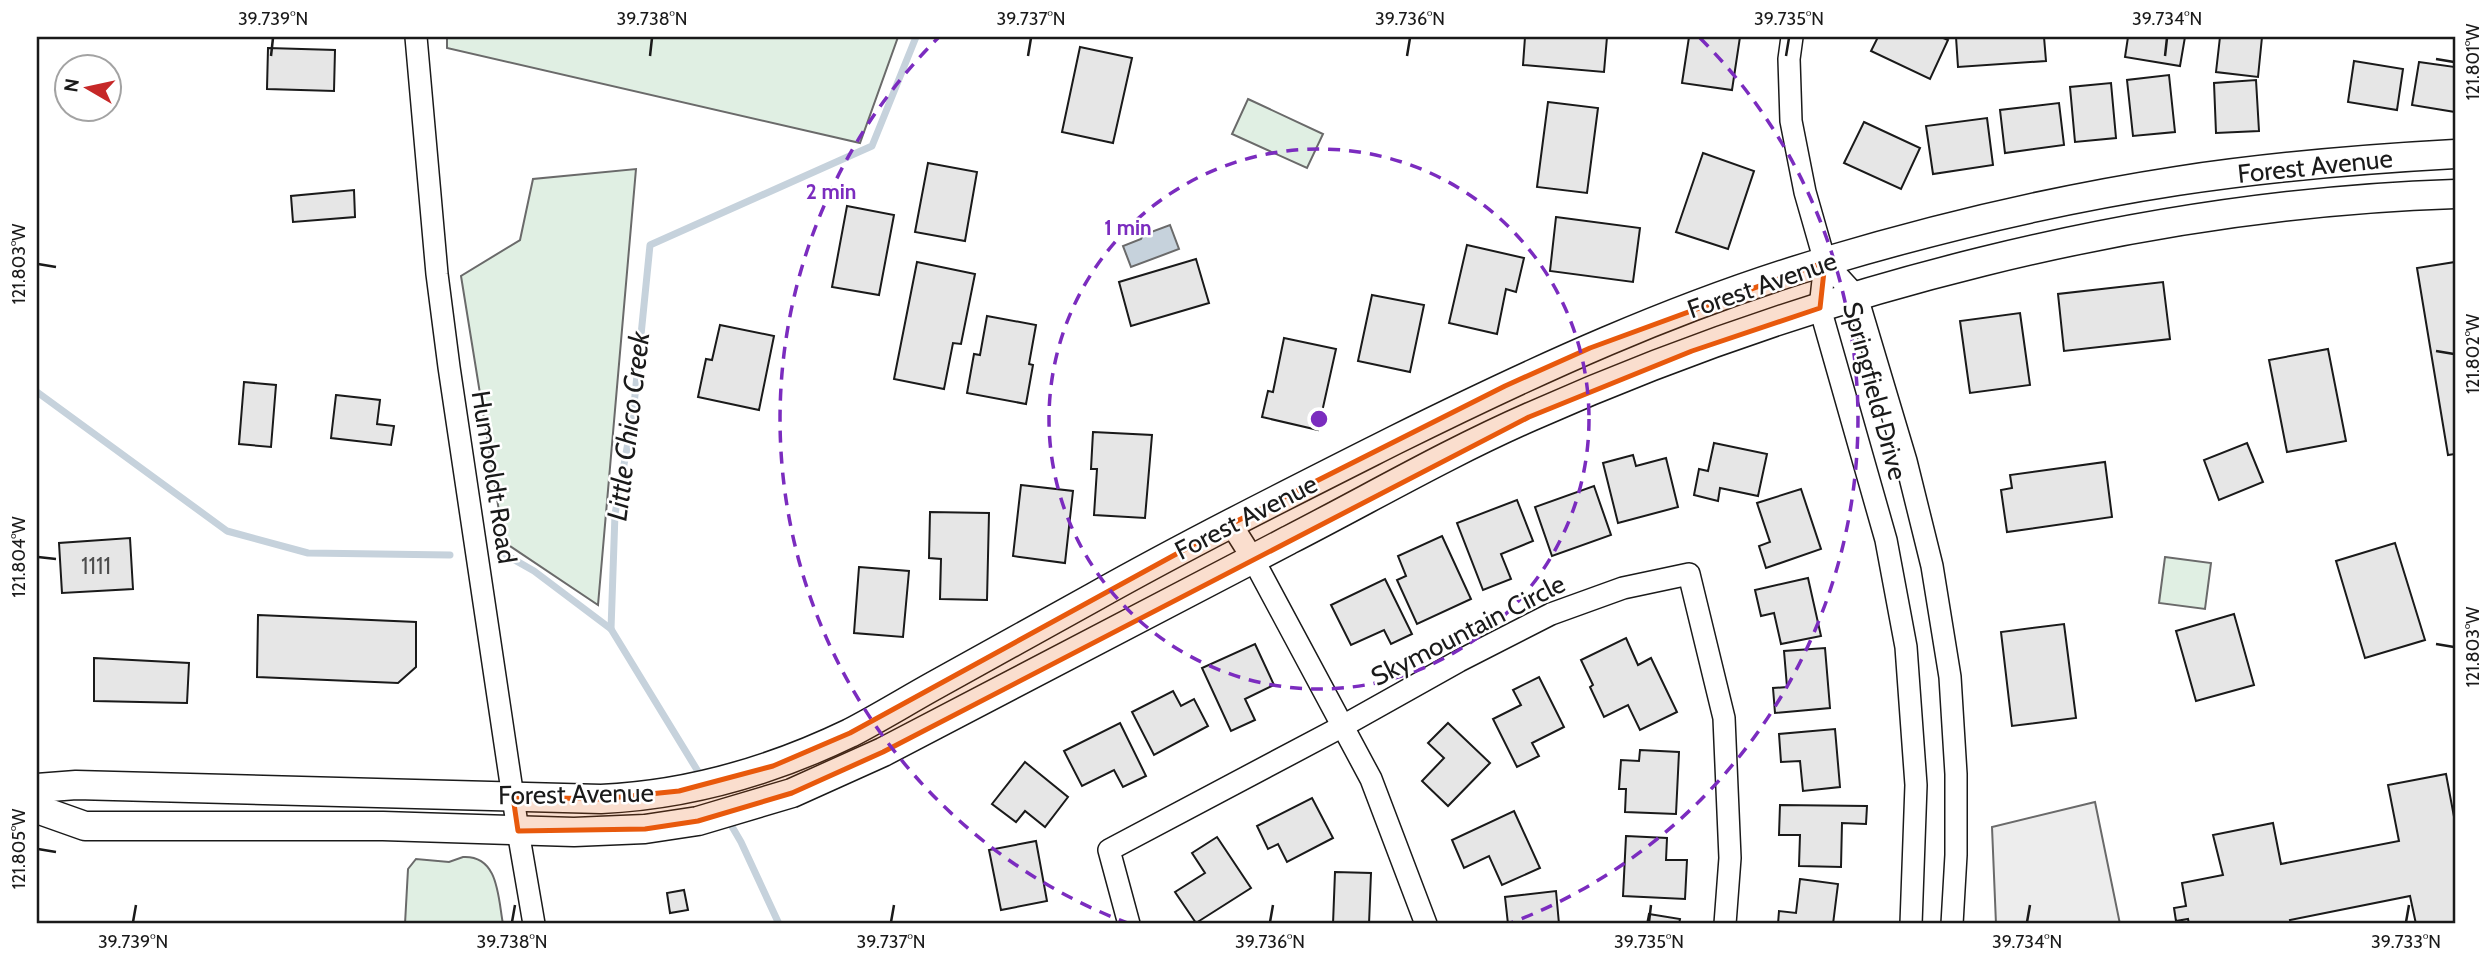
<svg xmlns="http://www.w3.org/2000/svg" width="2492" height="961" font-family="Cabin,sans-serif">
  <rect width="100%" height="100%" fill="#fff"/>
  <g fill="#e0efe3" stroke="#6a6a6a" stroke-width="2">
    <path d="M447,37H898L860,143L447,48Z"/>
    <path d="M1248,99L1323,134L1307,168L1232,134Z"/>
    <path d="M636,169L598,605L504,542L461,276L520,240L533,179Z"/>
    <path d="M2165,557L2211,563L2205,609L2159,603Z"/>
    <path d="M463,857C499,855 498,898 503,924H405L408,869L416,859L449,862Z"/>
  </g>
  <path fill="#ededed" stroke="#6a6a6a" stroke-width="2" d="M2095,802L2120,924H1996L1992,827Z"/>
  <path fill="#c6d2dc" stroke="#6a6a6a" stroke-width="2" d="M1170,225L1179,249L1131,267L1123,246L1141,239L1143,235Z"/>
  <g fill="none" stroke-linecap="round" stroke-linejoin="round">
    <g stroke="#c6d2dc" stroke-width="7">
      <path d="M37,392L227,531L308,553L450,555"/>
      <path d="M506,555L534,571L611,629"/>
      <path d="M702,778L611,629L615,514L633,415L650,245L872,146L916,37"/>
      <path d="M727,818L741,842L779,924"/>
    </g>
  </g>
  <g fill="#e6e6e6" stroke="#1a1a1a" stroke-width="2">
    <path d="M1525,37H1607L1604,72L1523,65Z"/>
    <path d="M1689,37H1740L1732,90L1682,83Z"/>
    <path d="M1878,37H1941L1948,40L1930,79L1871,51Z"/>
    <path d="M1956,37H2044L2046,61L1958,67Z"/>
    <path d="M2128,37H2185L2180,66L2125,57Z"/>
    <path d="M2220,37H2262L2258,77L2216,72Z"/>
    <path d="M1080,47L1132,58L1113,143L1062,132Z"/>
    <path d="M268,48L335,50L334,91L267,89Z"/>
    <path d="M2354,61L2403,69L2397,110L2348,102Z"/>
    <path d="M2419,62L2455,67V112L2412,105Z"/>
    <path d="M2169,75L2175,132L2133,136L2127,80Z"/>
    <path d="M2256,80L2259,131L2216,133L2214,83Z"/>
    <path d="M2111,83L2116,138L2075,142L2070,87Z"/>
    <path d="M1548,102L1598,108L1587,193L1537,187Z"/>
    <path d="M2059,103L2064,145L2005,153L2000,110Z"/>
    <path d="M1987,118L1993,165L1933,174L1926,126Z"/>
    <path d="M1864,122L1920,148L1901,189L1844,163Z"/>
    <path d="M1703,153L1754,171L1728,249L1676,232Z"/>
    <path d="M928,163L977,172L965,241L915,232Z"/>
    <path d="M354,190L355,217L293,222L291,196Z"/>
    <path d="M847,206L894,215L879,295L832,287Z"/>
    <path d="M1556,217L1640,228L1633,282L1550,271Z"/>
    <path d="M1467,245L1524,258L1516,292L1506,289L1497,334L1449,323Z"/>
    <path d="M1196,259L1209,303L1131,326L1119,282Z"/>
    <path d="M917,262L975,274L961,344L953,343L944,389L894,379Z"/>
    <path d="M2455,262V454L2448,455L2417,268Z"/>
    <path d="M2163,282L2170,339L2064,351L2058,294Z"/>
    <path d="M1372,295L1424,305L1410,372L1358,361Z"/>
    <path d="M2020,313L2030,385L1970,393L1960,321Z"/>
    <path d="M987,316L1036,325L1029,364L1033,365L1026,404L967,393L974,354L980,355Z"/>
    <path d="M720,325L774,336L759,410L698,397L706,359L712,360Z"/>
    <path d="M1284,338L1336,349L1318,430L1262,417L1268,391L1273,392Z"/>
    <path d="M2328,349L2346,441L2287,452L2269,360Z"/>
    <path d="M244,382L276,385L271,447L239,444Z"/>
    <path d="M336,395L380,400L377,424L394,426L391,445L331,438Z"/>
    <path d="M1093,432L1152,435L1145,518L1094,515L1097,469H1091Z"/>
    <path d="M1714,443L1767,454L1758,496L1720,488L1718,501L1694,495L1699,469L1708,471Z"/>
    <path d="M2247,443L2263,482L2219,500L2204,460Z"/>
    <path d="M1633,455L1636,466L1666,458L1678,507L1618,523L1603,463Z"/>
    <path d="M2105,462L2112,517L2007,532L2001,490L2012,488L2010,475Z"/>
    <path d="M1021,485L1073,491L1065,563L1013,556Z"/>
    <path d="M1594,486L1611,535L1552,556L1535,507Z"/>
    <path d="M1801,489L1821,549L1766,568L1759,546L1770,542L1757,503Z"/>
    <path d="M1517,500L1533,541L1501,554L1511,579L1483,590L1457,523Z"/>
    <path d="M930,512L989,513L987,600L940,599L941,559L929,558Z"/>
    <path d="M1442,536L1471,599L1417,624L1397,580L1406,576L1398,556Z"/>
    <path d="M130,538L133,589L62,593L59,543Z"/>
    <path d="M2395,543L2425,640L2365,658L2336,561Z"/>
    <path d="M859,567L909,571L903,637L854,633Z"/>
    <path d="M1808,578L1821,636L1781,644L1774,613L1761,616L1755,590Z"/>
    <path d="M1385,579L1412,634L1391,644L1384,630L1351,645L1331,605Z"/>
    <path d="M2234,614L2254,685L2196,701L2176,631Z"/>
    <path d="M258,615L416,622V667L398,683L257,677Z"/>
    <path d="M2064,624L2076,718L2012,726L2001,632Z"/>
    <path d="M1626,638L1638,665L1651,658L1677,712L1640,730L1628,705L1604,717L1590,687L1593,685L1581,660Z"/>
    <path d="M1255,644L1274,685L1245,699L1255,720L1231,731L1202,668Z"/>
    <path d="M1825,648L1830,708L1775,713L1773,688L1787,687L1784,651Z"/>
    <path d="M94,658L189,663L187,703L94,701Z"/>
    <path d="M1539,677L1564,727L1532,743L1539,756L1517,767L1493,719L1521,705L1513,690Z"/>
    <path d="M1173,691L1181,706L1194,699L1208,726L1154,755L1132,712Z"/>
    <path d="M1120,723L1146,776L1123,787L1114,770L1082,786L1064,751Z"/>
    <path d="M1448,723L1490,763L1448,806L1422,781L1444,758L1428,743Z"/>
    <path d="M1835,729L1840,787L1803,791L1800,761L1781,762L1779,734Z"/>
    <path d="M1640,750L1679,752L1676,814L1625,812L1626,789H1619L1621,760L1639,761Z"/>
    <path d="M1025,762L1068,797L1045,827L1025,811L1016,822L992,804Z"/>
    <path d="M2446,774L2455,822V924H2416L2410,896L2290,920L2291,924H2189L2188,919L2176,921L2174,908L2186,906L2182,883L2223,875L2213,835L2273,823L2281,864L2399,841L2388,785Z"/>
    <path d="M1312,798L1333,838L1287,862L1278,844L1268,849L1257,826Z"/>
    <path d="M1780,805L1867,806L1866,824L1842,823L1841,867L1799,866L1800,835H1779Z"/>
    <path d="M1514,811L1540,868L1502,885L1489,856L1464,868L1452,840Z"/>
    <path d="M1626,836L1667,838L1666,860H1687L1685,899L1623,896Z"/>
    <path d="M1217,837L1251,888L1196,923L1175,892L1205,873L1192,853Z"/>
    <path d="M1036,841L1047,901L1001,910L989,850Z"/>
    <path d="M1335,872L1371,873L1369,924H1333Z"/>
    <path d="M1800,879L1838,884L1833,924H1778L1779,911L1796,913Z"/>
    <path d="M684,890L688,910L670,913L667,893Z"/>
    <path d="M1556,891L1559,924H1508L1505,897Z"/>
    <path d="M1649,914L1680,919L1679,924H1647Z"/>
  </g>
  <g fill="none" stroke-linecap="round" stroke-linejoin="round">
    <g stroke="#1a1a1a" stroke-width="24">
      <g id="street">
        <path d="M416,37L437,274L449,367L518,831L534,924"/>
        <path d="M1792,37L1789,59L1791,121L1805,192L1825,262L1820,308L1886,540L1906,647L1916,785L1911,924"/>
        <path d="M1825,262L1857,297L1906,461L1932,566L1950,677L1956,774V855L1952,924"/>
        <path d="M1231,524L1253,559L1371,779L1426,924"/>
        <path d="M1129,924L1109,850L1343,726L1459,661L1551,614L1623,588L1689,574L1724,718L1730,858L1725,924"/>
      </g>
    </g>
    <g stroke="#1a1a1a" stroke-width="31">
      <g id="secondary">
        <path d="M37,788L76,785L601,799C689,795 771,771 850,733C879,718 908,700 937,684C989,655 1042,626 1094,597C1192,542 1294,491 1395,440C1534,371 1677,305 1827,261C1941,227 2060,199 2177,181C2269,167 2363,159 2455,154"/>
        <path d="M37,809L85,826H383L574,832L645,829L698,821L792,793L883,752C1019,682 1154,611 1289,540C1369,499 1448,453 1530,417C1815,290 2143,204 2455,194"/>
      </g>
    </g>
    <use href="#street" stroke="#fff" stroke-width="21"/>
    <use href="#secondary" stroke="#fff" stroke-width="28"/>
  </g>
  <path fill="#e8590c" fill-opacity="0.2" stroke="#e8590c" stroke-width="5" stroke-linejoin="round" d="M1825,262L1820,308L1692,351L1529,417L883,752L792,793L698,821L645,829L518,831L513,797L601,799L679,791L773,766L850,733L1231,524L1505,386L1590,348Z"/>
  <path fill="none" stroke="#1a1a1a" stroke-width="2.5" d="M271,56L273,38M650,56L652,38M1028,56L1031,38M1407,56L1410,38M1786,56L1789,38M2165,56L2167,38M2436,59L2454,62M38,264L56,267M2436,351L2454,354M38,557L56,559M2436,644L2454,647M38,849L56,852M133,922L136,905M512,922L515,905M891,922L894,905M1270,922L1273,905M1649,922L1651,905M2027,922L2030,905M2406,922L2409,905"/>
  <g fill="none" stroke="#7b2cbf" stroke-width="3.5" stroke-dasharray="12 9">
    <circle cx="1319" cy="419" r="270"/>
    <path d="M1130 924A539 539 0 0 1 938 38M1700 38A539 539 0 0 1 1508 924"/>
  </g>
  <g text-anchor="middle" stroke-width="5" stroke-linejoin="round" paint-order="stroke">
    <g font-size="23" fill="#4d4d4d">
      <text x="96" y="574">1111</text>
    </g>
    <g font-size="26" fill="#1a1a1a" stroke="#fff">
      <text transform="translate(2315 166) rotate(-6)" y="9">Forest Avenue</text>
      <text transform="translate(1762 285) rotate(-19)" y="9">Forest Avenue</text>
      <text transform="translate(1875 391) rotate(75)" y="9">Springfield Drive</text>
      <text transform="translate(494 477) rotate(81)" y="9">Humboldt Road</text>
      <text transform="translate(1246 517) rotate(-27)" y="9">Forest Avenue</text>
      <text transform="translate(1468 630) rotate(-27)" y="9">Skymountain Circle</text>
      <text transform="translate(576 794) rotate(-1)" y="9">Forest Avenue</text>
    </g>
    <g font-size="28" font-style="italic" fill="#1a1a1a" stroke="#fff">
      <text transform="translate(628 426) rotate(-83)" y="10">Little Chico Creek</text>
    </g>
  </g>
  <circle cx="1319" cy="419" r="10" fill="#7b2cbf" stroke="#fff" stroke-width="3.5"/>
  <g font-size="21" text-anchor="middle" font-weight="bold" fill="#7b2cbf" stroke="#fff" stroke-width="5" stroke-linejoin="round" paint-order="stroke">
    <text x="831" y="199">2 min</text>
    <text x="1128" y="235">1 min</text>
  </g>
  <rect width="2492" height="961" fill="none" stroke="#ffffff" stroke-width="77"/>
  <g transform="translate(88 88) rotate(279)"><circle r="33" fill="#ffffff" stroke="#a3a3a3" stroke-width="2"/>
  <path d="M0-5L12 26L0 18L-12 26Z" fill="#c62828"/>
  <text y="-10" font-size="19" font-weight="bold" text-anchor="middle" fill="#1a1a1a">N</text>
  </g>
  <rect x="38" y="38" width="2416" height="884" fill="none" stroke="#1a1a1a" stroke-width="2.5"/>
  <g font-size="18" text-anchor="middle" fill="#1a1a1a">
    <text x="273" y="25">39.739°N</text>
    <text x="652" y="25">39.738°N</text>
    <text x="1031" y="25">39.737°N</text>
    <text x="1410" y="25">39.736°N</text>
    <text x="1789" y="25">39.735°N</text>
    <text x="2167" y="25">39.734°N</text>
    <text transform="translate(2473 62) rotate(-90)" y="6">121.801°W</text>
    <text transform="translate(19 264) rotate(-90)" y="6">121.803°W</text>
    <text transform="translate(2473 354) rotate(-90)" y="6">121.802°W</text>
    <text transform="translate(19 557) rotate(-90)" y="6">121.804°W</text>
    <text transform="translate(2473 647) rotate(-90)" y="6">121.803°W</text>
    <text transform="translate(19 849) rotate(-90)" y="6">121.805°W</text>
    <text x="133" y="948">39.739°N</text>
    <text x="512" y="948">39.738°N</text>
    <text x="891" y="948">39.737°N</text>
    <text x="1270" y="948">39.736°N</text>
    <text x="1649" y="948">39.735°N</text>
    <text x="2027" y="948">39.734°N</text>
    <text x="2406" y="948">39.733°N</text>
  </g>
</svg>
